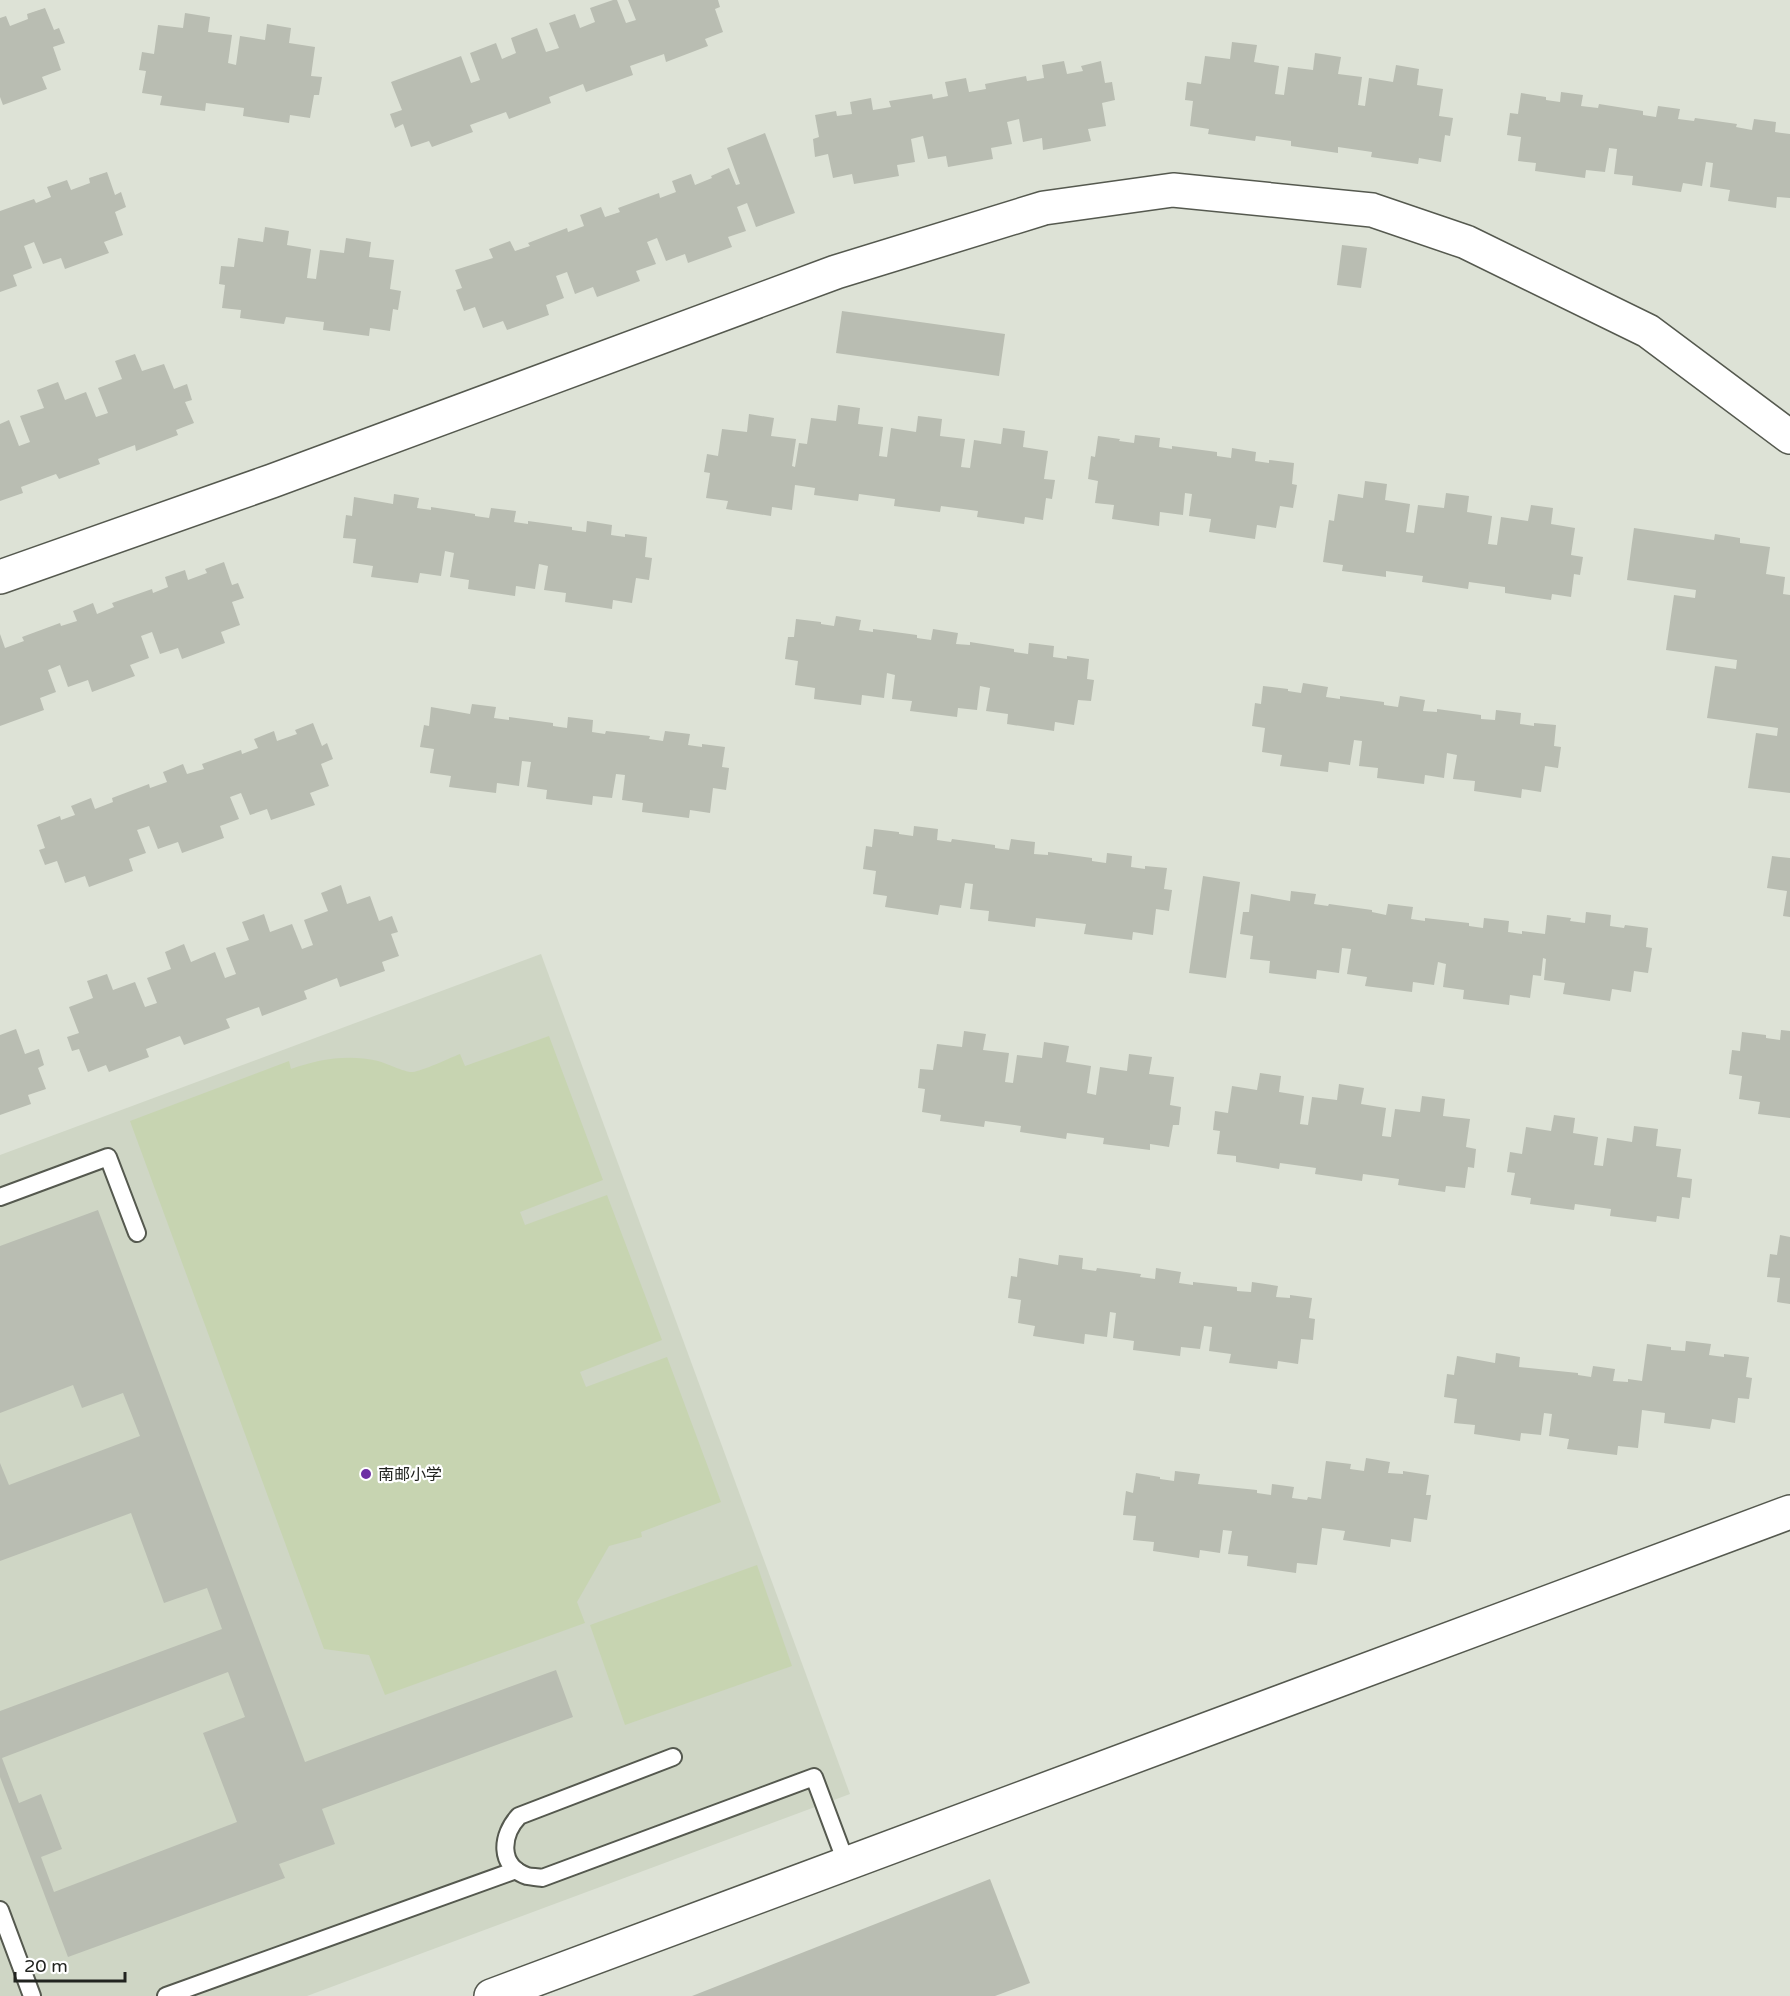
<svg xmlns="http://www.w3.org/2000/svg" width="1790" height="1996" font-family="'Varela Round','Noto Sans SC',sans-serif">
  <rect width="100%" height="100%" fill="#dde2d6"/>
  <path fill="#cfd6c5" d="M541,954L850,1794L307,1996H0V1155Z"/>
  <g fill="#c7d4b1">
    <path d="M549,1036L603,1180L520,1212L525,1225L607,1195L662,1340L580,1372L586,1387L667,1357L721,1502L641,1532L642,1537L609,1546L577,1602L585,1623L385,1695L369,1655L324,1649L130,1121L289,1061L291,1069C319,1059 348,1054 378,1061C386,1063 406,1073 413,1072C422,1071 450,1058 460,1054L465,1066Z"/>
    <path d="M757,1565L792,1666L625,1725L590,1625Z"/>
  </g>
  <g fill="#b9bdb2" fill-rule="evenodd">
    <path d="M613,0H617L626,23L636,20L628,0H718L720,7L715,9L723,32L705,39L708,46L666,62L664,54L630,66L633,75L586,92L583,84L549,97L551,103L509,119L506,112L470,125L473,132L432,147L429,141L411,147L403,124L395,128L390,114L402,110L391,82L461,56L471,83L480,80L470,53L496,43L502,59L516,53L511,38L537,28L546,52L559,48L549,23L575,14L580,28L595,22L590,8Z"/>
    <path d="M45,8L54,30L59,28L65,43L53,47L61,70L42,77L47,89L3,105L0,97V18L6,16L10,26L28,19L27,14Z"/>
    <path d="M185,13L210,17L208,32L232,35L228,63L236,65L240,36L265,40L267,24L291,28L289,43L315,47L311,76L322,77L319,95H314L310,118L290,115L289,123L243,116L244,108L206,103L205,111L160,105L162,96L142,93L146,71L139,70L142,52L154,54L158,25L183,28Z"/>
    <path d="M1232,42L1257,45L1254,62L1279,66L1275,94L1284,95L1288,67L1313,70L1315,53L1341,57L1338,74L1362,77L1358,105L1365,106L1369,78L1393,82L1396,65L1419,69L1417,85L1443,89L1439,116L1453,118L1450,136L1445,135L1441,162L1419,158L1418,164L1371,157L1372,152L1338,147V153L1291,146V141L1256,136L1255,141L1208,134L1209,129L1190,126L1193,101L1185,100L1187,82L1201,84L1205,56L1230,59Z"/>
    <path d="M1064,61L1067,74L1083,71L1081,66L1101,61L1105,83L1112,82L1115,100L1102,103L1106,126L1088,129L1091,141L1043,150L1042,138L1023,142L1019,119L1007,122L1012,144L991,148L993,159L948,167L946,156L928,159L923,136L911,139L915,162L897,165L899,176L854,184L852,174L833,178L828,154L815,157L813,139L819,137L815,115L836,111L837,116L852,114L850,102L871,98L873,110L891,107L889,101L932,94L933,99L948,96L945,82L966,78L969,92L986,89L985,84L1026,76L1027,81L1044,78L1042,65Z"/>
    <path d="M1561,92L1583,95L1581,106L1598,108L1599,104L1643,111V115L1656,117L1658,106L1680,109L1678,119L1694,121L1695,118L1737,124L1736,127L1752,130L1754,119L1776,122L1775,132L1790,134V198L1777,197L1776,208L1728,201L1730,190L1710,187L1713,163L1706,162L1702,186L1683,183L1681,192L1632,185L1633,176L1614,174L1617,149L1609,148L1605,172L1586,170L1585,178L1535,171L1536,163L1518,161L1521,137L1507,135L1510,113L1518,114L1521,93L1546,97V100L1560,102Z"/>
    <path d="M765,133L795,213L756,227L747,203L737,207L746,231L728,237L732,247L688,263L685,254L666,261L657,238L647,242L656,264L636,271L640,281L597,297L593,287L575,294L567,272L556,276L564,298L546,305L549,315L507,330L503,321L483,328L475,307L464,311L456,290L462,288L455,270L493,258L489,249L510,241L515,251L530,246L528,243L567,228L568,232L584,226L580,215L601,207L605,217L620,212L618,208L659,193L660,198L676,192L672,181L691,174L695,185L712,178L711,176L729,168L736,185L740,184L727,148Z"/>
    <path d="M107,172L115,195L121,192L126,207L115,212L123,235L104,242L109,253L65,269L61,258L43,264L34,242L24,246L32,268L13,275L17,286L0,292V211L34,199L36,203L51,197L47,187L67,180L71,190L90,183L89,178Z"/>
    <path d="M265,227L289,231L287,245L311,249L307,278L316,279L320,250L344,253L346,238L371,242L369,257L394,260L390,289L401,291L398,310L393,309L390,331L370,328L369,336L323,330L324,322L286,317L284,324L240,318L241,310L222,308L225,285L219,284L221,266L234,267L238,238L263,242Z"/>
    <path d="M1342,245L1367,248L1361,288L1337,285Z"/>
    <path d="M842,311L1005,334L999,376L836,353Z"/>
    <path d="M135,354L142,371L164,364L174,389L187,384L192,400L185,402L194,423L176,430L178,435L136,451L135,445L98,459L100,464L59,479L56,474L21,487L23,493L0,501V424L9,420L19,446L30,442L20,416L44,408L37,390L58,382L65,400L86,392L96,417L108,413L98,388L122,379L115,361Z"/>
    <path d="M838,405L860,408L858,424L883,427L879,456L887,457L891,428L916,432L918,416L942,419L940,436L965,439L961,467L970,468L974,440L1001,444L1003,428L1025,431L1023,447L1048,451L1044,479L1055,480L1052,499L1046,498L1043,520L1025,517L1024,524L977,517L978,511L941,506L940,512L894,506L895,499L859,494L858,501L814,495L815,488L795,485L792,510L772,507L771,516L726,509L728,501L706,498L710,473L704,472L707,454L718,456L722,429L747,432L749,414L774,418L771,436L796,439L792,466L795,467L799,443L807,444L811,418L836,421Z"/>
    <path d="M1135,435L1160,438L1159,447L1172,449V446L1217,452V456L1231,458L1232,448L1256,452L1255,461L1269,463V460L1294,463L1292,484L1297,485L1293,508L1280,506L1276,528L1257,525L1255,539L1209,532L1211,519L1189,516L1192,494L1185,493L1183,515L1160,512L1159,526L1112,519L1114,505L1095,503L1098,481L1088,479L1091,456L1095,457L1098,436L1120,439L1119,441L1134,443Z"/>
    <path d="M1365,481L1387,484L1385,500L1410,504L1406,532L1414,533L1418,505L1444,508L1446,493L1469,496L1467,512L1492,516L1488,544L1497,545L1501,517L1528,521L1531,505L1553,508L1551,524L1575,528L1571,555L1583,557L1580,575L1574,574L1571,597L1552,594L1551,600L1505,593V587L1469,582L1468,589L1422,582L1423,576L1386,571V577L1342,571L1343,565L1323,562L1329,520L1334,521L1338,494L1363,498Z"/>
    <path d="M394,494L419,498L417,508L431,510V507L475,514V516L489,518L491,508L516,511L514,522L528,524V521L572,527V530L586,532L587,521L612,525L611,535L625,537V534L647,537L645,557L652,558L649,580L636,578L632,603L613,600L612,609L565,602L566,593L544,590L548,566L539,564L535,589L516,586L515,596L468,589L469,580L450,577L454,553L445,551L441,576L420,573L418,583L371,577L373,566L353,563L356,539L343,538L346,515L352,516L354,497L393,504Z"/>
    <path d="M1634,528L1714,540L1715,534L1740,538V543L1770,547L1766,574L1785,577L1783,594L1790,595V793L1748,788L1756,733L1777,736L1778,728L1707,718L1715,666L1736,669L1737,660L1666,650L1674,595L1695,598L1696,590L1627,580Z"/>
    <path d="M224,562L232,585L238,583L244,598L232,602L240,625L221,632L225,643L182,659L178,648L160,654L152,632L141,636L149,658L130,665L135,676L92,692L88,680L68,687L60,665L48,670L56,692L40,698L44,710L0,726V634L5,648L24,641L22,637L60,623L61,626L77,621L73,611L93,603L97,614L114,607L112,603L152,589L153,593L168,587L165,577L185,570L188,580L207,573L205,569Z"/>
    <path d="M836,616L861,620L859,630L873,632V629L917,635V638L931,640L933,629L958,633L956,644L970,645V642L1014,649V652L1028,654L1029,643L1054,646L1053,657L1067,659V656L1089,659L1087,679L1094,680L1091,701L1078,700L1074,725L1055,722L1054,731L1007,724L1008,714L986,711L990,688L980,686L977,710L958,708L957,717L910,711L912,701L892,699L895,675L887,673L884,698L862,695L861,705L814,699L815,688L795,685L798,661L785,659L788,637H794L796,619L821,622V624L834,626Z"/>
    <path d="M1303,683L1328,687L1326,697L1340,699V696L1384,702V705L1398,707L1400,696L1425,700L1423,711L1437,712V709L1481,715V719L1495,720L1496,710L1521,713L1520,724L1534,726V723L1556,725L1554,746L1561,747L1558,768L1545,766L1541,792L1522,789L1521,798L1474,791L1475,781L1453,779L1457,755L1447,753L1444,778L1425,775L1424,784L1377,778L1378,768L1359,766L1362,741L1354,740L1350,765L1329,762L1328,772L1280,766L1282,755L1262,752L1265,728L1252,726L1255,703L1261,704L1263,686L1288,689V691L1301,693Z"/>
    <path d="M472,704L496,707L494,718L509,720V717L553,723V726L567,728L568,717L593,720L592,732L605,734L606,731L650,736L649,739L663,741L665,731L690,734L688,745L702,747V744L725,747L722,767L729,768L726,790L713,788L710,813L690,810L689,818L642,812L643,803L622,800L625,775L616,774L612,798L593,796L592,805L546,799L547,790L527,787L531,762L522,761L519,786L497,783L496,793L449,787L451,776L430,773L434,749L420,747L424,725L429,726L431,707L470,714Z"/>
    <path d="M313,723L322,746L327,743L333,759L321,764L329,786L310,793L315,805L271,820L267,809L250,815L241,793L230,797L239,819L220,826L224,838L182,853L178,842L158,849L149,826L137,830L146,853L129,859L133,871L89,887L85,876L65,883L57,861L45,865L39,850L45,848L37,825L60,816L61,820L75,815L71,806L91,798L95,809L113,802L112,798L149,784L150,788L167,782L163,772L183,764L187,774L204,769L202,764L241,750L242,754L258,748L254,739L274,731L277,741L297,734L295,730Z"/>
    <path d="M914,826L938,829L937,840L951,842L952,839L995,845V848L1009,850L1011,839L1035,842L1034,854L1048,855V852L1092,858V861L1106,863L1107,853L1132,856L1131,867L1145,869V866L1167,868L1164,889L1172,890L1169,911L1156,909L1153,935L1133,932L1132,940L1084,934L1086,924L1036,918L1035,927L988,921L989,911L970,909L973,884L965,883L961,908L940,905L938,915L885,907L887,896L873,894L876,871L863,869L866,846L872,847L874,829L899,832V834L913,836Z"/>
    <path d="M1772,856L1790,858V917L1783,916L1787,891L1767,888Z"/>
    <path d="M1203,876L1240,882L1226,978L1189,973Z"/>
    <path d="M341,885L347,904L370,896L379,921L392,916L398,932L391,934L399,956L382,962L385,971L340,987L337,978L304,991L307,999L262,1016L259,1007L226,1019L230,1028L184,1045L180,1036L146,1049L149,1057L109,1072L106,1065L88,1072L79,1049L72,1051L67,1037L79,1033L69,1007L93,998L87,981L107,974L113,990L135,982L145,1007L157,1003L147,978L171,969L165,952L184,944L191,962L215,952L225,978L236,974L226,948L249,940L242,922L264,914L270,932L292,924L302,949L313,945L304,920L328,911L321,893Z"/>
    <path d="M1291,891L1316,894L1314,904L1328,906L1329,904L1372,910V912L1386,915L1388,904L1413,907L1411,919L1425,921V918L1469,923V926L1483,928L1484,918L1509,921L1508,932L1522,934V931L1545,934L1547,915L1571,918L1570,921L1585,923L1586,912L1611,915L1610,926L1624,928L1625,925L1648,928L1646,947L1652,948L1648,973L1634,971L1631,992L1612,989L1610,1001L1563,994L1565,983L1544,980L1546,959L1543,958L1541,976L1533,975L1530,998L1510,995L1509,1005L1463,999L1464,990L1443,987L1446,964L1438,962L1434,985L1413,982L1412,992L1365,986L1367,977L1347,974L1351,949L1342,948L1339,973L1317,970L1316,979L1269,973L1270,961L1250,959L1253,936L1240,934L1243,912H1249L1251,894L1290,901Z"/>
    <path d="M16,1029L25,1054L39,1049L44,1065L38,1068L46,1089L28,1095L31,1104L0,1115V1035Z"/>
    <path d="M1781,1030L1790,1031V1118L1758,1114L1760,1102L1739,1099L1742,1076L1729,1074L1732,1050L1740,1051L1742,1032L1766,1035V1038L1780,1040Z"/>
    <path d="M964,1031L986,1034L983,1050L1009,1053L1005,1082L1013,1083L1017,1055L1042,1058L1044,1042L1069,1046L1066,1062L1091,1066L1087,1093L1096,1095L1100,1067L1127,1071L1129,1054L1152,1057L1149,1074L1174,1077L1170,1105L1181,1107L1179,1125H1173L1169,1147L1150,1144V1150L1103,1144L1104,1138L1067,1133L1066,1139L1020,1132L1021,1126L985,1121L984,1127L940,1121L941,1115L922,1112L925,1089L918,1088L920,1069L933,1070L937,1044L962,1047Z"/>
    <path d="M1260,1073L1281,1076L1279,1092L1304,1096L1300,1124L1308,1125L1312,1097L1337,1100L1339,1084L1364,1088L1361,1104L1386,1108L1382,1136L1391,1137L1395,1109L1420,1112L1422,1096L1445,1099L1443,1116L1470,1119L1466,1147L1476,1149L1474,1168L1468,1167L1465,1188L1446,1186L1445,1192L1398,1185L1399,1179L1363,1174L1362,1181L1315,1174L1316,1168L1280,1163L1279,1169L1236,1162V1156L1217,1154L1220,1131L1213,1130L1215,1111L1228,1113L1232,1086L1257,1090Z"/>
    <path d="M1554,1115L1575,1118L1573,1133L1598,1137L1594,1165L1603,1166L1607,1138L1632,1142L1634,1126L1658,1129L1656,1146L1681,1149L1677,1177L1692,1179L1690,1198L1682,1197L1679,1219L1657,1216L1656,1222L1610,1216L1611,1209L1575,1204L1574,1210L1530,1204L1531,1198L1511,1195L1515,1173L1507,1172L1510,1152L1522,1154L1526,1127L1551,1131Z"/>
    <path d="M98,1210L305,1762L556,1670L573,1717L322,1809L335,1844L279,1864L285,1878L68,1957L0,1777V1711L222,1629L207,1588L164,1603L131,1513L0,1561V1463L9,1485L140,1436L123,1393L82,1408L73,1385L0,1413V1246ZM228,1672L245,1717L203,1733L237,1822L54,1892L41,1857L62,1849L41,1794L19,1803L2,1758Z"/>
    <path d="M1780,1235L1790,1237V1304L1777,1302L1780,1278L1767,1277L1770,1254L1777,1255Z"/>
    <path d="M1059,1255L1083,1258L1082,1269L1096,1271L1097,1268L1141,1274L1140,1277L1155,1279L1156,1268L1181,1272L1179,1283L1193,1285V1282L1237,1287V1291L1251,1292L1252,1282L1278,1286L1276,1297L1290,1298V1295L1312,1298L1309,1318L1315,1319L1313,1340L1301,1339L1298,1364L1278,1361L1277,1369L1229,1363L1231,1354L1209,1351L1212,1327L1204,1326L1200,1349L1181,1347L1180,1356L1133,1350L1134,1341L1113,1338L1116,1313L1110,1312L1107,1337L1085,1334L1084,1344L1033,1336L1035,1326L1018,1323L1021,1300L1008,1298L1011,1276L1017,1277L1019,1258L1058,1265Z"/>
    <path d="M1686,1341L1711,1344L1709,1355L1724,1357V1354L1749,1357L1746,1377L1752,1378L1749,1399L1738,1398L1735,1423L1712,1419L1710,1429L1664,1423L1665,1413L1642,1410L1638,1448L1618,1446L1617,1455L1567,1449L1569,1439L1549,1436L1552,1414L1544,1413L1541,1435L1521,1433L1520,1441L1474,1434L1475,1425L1454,1423L1457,1399L1444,1397L1447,1374L1454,1375L1457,1356L1495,1363L1496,1353L1520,1357L1519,1367L1578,1373V1375L1591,1377L1593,1366L1615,1369L1613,1381L1628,1382V1379L1642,1381L1647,1344L1671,1347V1350L1685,1351Z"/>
    <path d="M1366,1458L1390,1462L1388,1473L1403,1474V1471L1429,1475L1426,1495H1431L1427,1520L1414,1518L1411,1542L1391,1539L1390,1547L1343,1540L1345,1531L1322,1528L1317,1565L1297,1563L1296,1573L1247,1566L1248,1556L1228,1554L1232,1531L1223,1530L1220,1553L1200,1550L1199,1558L1153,1551L1154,1542L1133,1540L1136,1516L1123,1515L1126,1491L1133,1493L1136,1473L1160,1477V1479L1174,1481L1175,1471L1200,1474L1198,1484L1257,1490V1493L1271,1495L1272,1484L1294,1487L1292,1498L1307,1500L1308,1497L1321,1499L1326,1461L1351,1464L1350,1469L1364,1471Z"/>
    <path d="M990,1879L1030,1983L995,1996H692Z"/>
  </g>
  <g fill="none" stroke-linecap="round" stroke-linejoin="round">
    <g stroke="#55594f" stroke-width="20">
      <g id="lane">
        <path d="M0,1197L108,1157L137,1233"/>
        <path d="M673,1757L519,1816C501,1835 498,1866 527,1876C532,1877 537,1877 542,1878L814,1777L847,1865"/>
        <path d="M0,1910L32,1996"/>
        <path d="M166,1996L516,1870"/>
      </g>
    </g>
    <g stroke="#55594f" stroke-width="36">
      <g id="street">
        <path d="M0,577L272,481L836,272L1044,208L1173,190L1372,210L1466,242L1648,331L1790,437"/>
        <path d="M491,1996L1790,1512"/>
      </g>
    </g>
    <use href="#lane" stroke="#fff" stroke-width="16"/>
    <use href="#street" stroke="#fff" stroke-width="33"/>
  </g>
  <circle fill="#6e2fa4" stroke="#fff" stroke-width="2" cx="366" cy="1474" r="6"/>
  <g text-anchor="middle" stroke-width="4.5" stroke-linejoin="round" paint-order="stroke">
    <g font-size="16" fill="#222420" stroke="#fff" text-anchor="start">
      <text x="378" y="1480">南邮小学</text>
    </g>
  </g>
  <path d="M15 1972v9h110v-9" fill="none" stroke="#222420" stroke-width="3"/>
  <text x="24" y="1972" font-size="18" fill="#222420" stroke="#ffffff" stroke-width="4.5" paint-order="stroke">20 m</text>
</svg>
